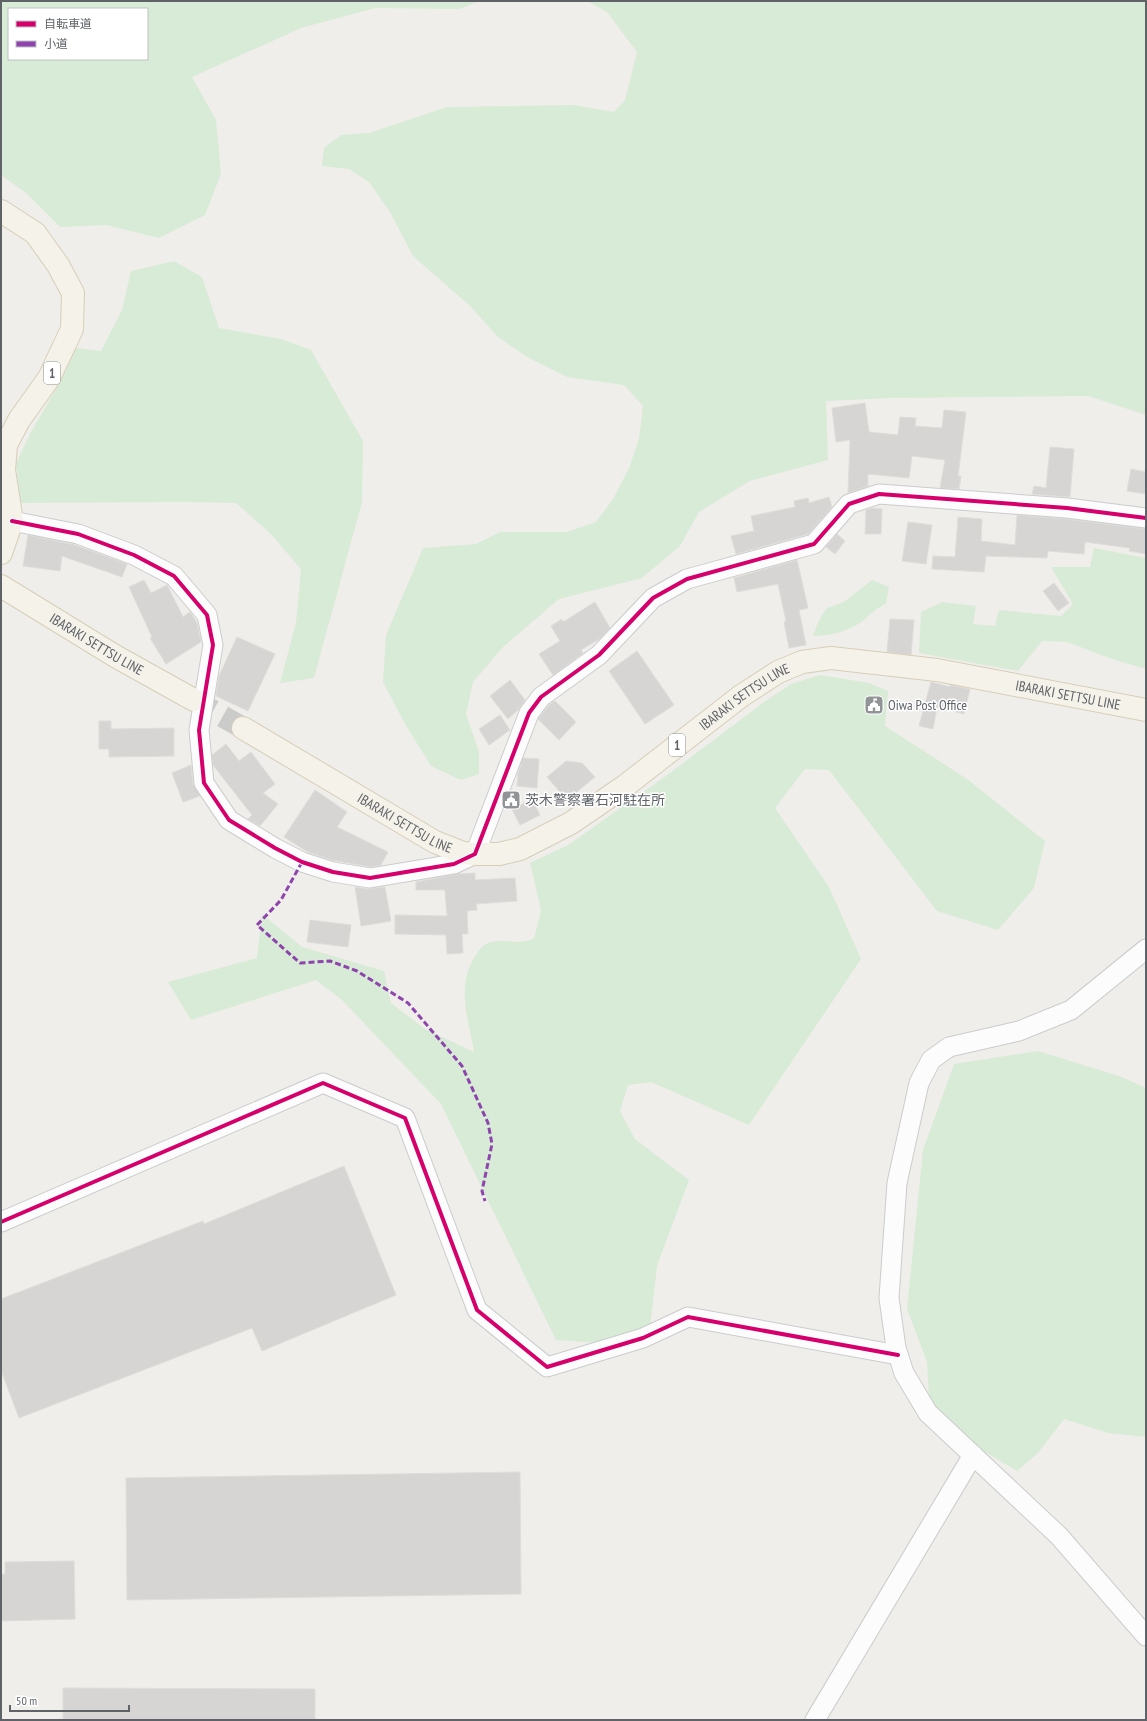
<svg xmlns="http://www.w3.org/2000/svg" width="1147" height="1721" font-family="'PT Sans Narrow','Noto Sans JP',sans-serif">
  <rect width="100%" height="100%" fill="#efeeea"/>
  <g fill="#d8ebd6" fill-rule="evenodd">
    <path d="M1,1H479L460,9L375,8L301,28L192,77L216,120L221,174L205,215L159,238L106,225L60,227L26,193L1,175ZM9,9H147V59H9Z"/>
    <path d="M587,1H1146V415L1088,396L892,398L826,401L828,460L750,481L699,512L680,546L642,578L559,599L502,648L473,682L466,714L479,752V774L461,780L431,766L405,724L383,682L386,635L423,548L476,544L500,532H567L596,522L613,499L629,468L639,439L643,406L624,385L567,377L527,357L498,337L470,306L413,256L390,212L369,182L349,169L322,166L324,148L341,135L369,133L447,107L574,105L614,112L625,100L637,52L607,12Z"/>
    <path d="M174,261L202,277L219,328L281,339L311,350L363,441L362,502L314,678L280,683L296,623L301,569L271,534L236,503L184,502L20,503L16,463L31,432L56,389L76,348L101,351L122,310L131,271Z"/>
    <path d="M1094,548L1146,558V669L1112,659L1067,642L1042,641L1018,671L919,653L921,612L942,602L976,606L973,624L995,626L999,610L1061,616L1073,604L1051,567H1090Z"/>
    <path d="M872,580L889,587L886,604C877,607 870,615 863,621C849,631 830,636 813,636L819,620L827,608L844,602Z"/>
    <path d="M820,675L869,683L888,691L885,726L967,779L1045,841L1034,888L998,930L937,911L829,770L805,769L775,808L829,887L861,959L749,1125L651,1082L628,1085L620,1111L635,1139L689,1180L657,1266L648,1346L556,1340L441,1104L342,1000L316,980L191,1020L168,982L257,958L262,914L302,947L384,971L391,1003L425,1029L474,1052C469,1021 456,988 474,958C478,952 481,946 488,943C499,939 508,942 519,942C524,942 529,940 534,939L541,910L530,863L568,845L666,776L764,702L791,684Z"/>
    <path d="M1038,1051L1119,1076L1146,1088V1437L1108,1433L1064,1419L1038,1453L1017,1471L952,1432L929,1397L927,1362L907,1309L923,1150L954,1064Z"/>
  </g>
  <g fill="#d6d5d3" stroke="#deddd9">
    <path d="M865,403L869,432L898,435L900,417L916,418L915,426L942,428L944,410L966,412L958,476H961L959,489L940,488L945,460L912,456L909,478L868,474V486L848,493L850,440L836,442L832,408Z"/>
    <path d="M1050,447L1074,449L1070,497L1032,494L1034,486L1046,488Z"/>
    <path d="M1131,469L1146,472V494L1127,491Z"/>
    <path d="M829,497L832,507L808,534L736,554L731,536L754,531L751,516L795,507L794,501L808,498L809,503Z"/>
    <path d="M872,508L882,509L881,534H865L866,510Z"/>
    <path d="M1017,515L1066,519L1146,529V554L1129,551L1130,548L1085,542L1084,554L1048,551L1047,558L986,556L984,572L932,569L933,556L955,557L958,517L982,519L981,541L1015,545Z"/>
    <path d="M908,522L932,525L926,564L902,561Z"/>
    <path d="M837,534L845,541L835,554L826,547Z"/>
    <path d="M28,535L75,545L127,564L122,577L62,556L60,571L23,566Z"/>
    <path d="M797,560L808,608L799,610L806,645L789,648L784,622L786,621L778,584L737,592L734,578Z"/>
    <path d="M144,580L151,593L167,585L183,617L190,612L197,623L201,642L166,664L150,638L152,637L129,587Z"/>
    <path d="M1054,583L1069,603L1058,611L1043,591Z"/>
    <path d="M595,602L610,628L599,639L581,650L583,653L553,675L539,654L560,641L551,626L562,619L563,622Z"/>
    <path d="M890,619L914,620L911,655L887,652Z"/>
    <path d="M237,637L275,654L248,711L216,696L219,676Z"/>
    <path d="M637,651L674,705L645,724L609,671Z"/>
    <path d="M510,680L525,700L518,710L508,719L490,696Z"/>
    <path d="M931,682L950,687V685L970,689L964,714L937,707L933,729L919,726Z"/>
    <path d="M555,701L576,722L559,740L538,719L549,705Z"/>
    <path d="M500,715L510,730L489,745L479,729Z"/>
    <path d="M99,721H111V729L174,728V756L109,757V749H99Z"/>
    <path d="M226,744L239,761L251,752L275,784L263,793L278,804L260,826L248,819L252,815L213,765L212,755Z"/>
    <path d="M523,758L539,759L537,788L517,786L518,773Z"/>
    <path d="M566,761L582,763L595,777L567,800L547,777Z"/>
    <path d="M191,765L193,784L200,796L183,802L172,773Z"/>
    <path d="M315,790L347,812L337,827L388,852L381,865L371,867L332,860L308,852L284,837Z"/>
    <path d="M532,799L540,815L520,825L512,809Z"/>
    <path d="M475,873V880L515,878L517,901L476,904L477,910L467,911L468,934H462L463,953L447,954L446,935L395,934V915L447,916L445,890H416V882L457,874Z"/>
    <path d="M355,887L368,889L385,887L391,921L361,926Z"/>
    <path d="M310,920L351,925L348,947L307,942Z"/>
    <path d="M344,1166L396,1295L262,1351L252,1328L19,1418L1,1370V1299L203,1221L204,1224Z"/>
    <path d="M520,1472L521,1594L127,1600L126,1478Z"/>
    <path d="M74,1561L75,1619L1,1621V1574H5V1562Z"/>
    <path d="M63,1688L315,1689V1720H63Z"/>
  </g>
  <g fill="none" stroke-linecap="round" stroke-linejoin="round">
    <path stroke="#cbcbca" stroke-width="22" stroke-dasharray="22 11" stroke-linecap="butt" d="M194,700L243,728"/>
    <g stroke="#cbcccc" stroke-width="21">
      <g id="street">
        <path d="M12,521L78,534L134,555L174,576L207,615L213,645L199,730L204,783L229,820L275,848L302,862L333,872L370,878L454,864L475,854L529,713L541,697L599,655L653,598L687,579L814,544L849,504L879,494L1067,508L1146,518"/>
        <path d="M1146,949L1071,1010L1019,1031L949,1047L931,1060L919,1083L897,1183L889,1298L896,1348L904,1373L928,1413L1059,1536L1146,1636"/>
        <path d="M1,1222L323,1083L405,1118L477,1310L547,1367L643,1338L688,1317L898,1355"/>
        <path d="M815,1720L973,1455"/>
      </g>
    </g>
    <g stroke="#d7ceb8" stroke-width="24">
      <g id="primary">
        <path d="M1,211L35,233L58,265L73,293L72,329L49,378L19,420L6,445L4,470L12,521L1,553"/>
        <path id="s1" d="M1,586L115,656L194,700"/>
        <path id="s2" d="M243,728L435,842L463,853L475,854H499L520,849L571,823L625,786L741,696L778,672L802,662L831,658L937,670L1146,710"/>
      </g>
    </g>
    <use href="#street" stroke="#fdfcfc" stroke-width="19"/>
    <use href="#primary" stroke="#f4f2e9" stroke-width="22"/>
    <path stroke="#8e44ad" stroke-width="3" stroke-dasharray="6 3" stroke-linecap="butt" d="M302,862L281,900L257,925L300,963L330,961L357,971L408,1003L462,1066L488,1123L492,1144L482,1191L485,1201"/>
    <g stroke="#fff" stroke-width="6">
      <g id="cycleway">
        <path d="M12,521L78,534L134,555L174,576L207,615L213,645L199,730L204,783L229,820L275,848L302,862L333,872L370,878L454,864L475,854L529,713L541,697L599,655L653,598L687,579L814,544L849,504L879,494L1067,508L1146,518"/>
        <path d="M1,1222L323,1083L405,1118L477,1310L547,1367L643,1338L688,1317L898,1355"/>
      </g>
    </g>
    <use href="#cycleway" stroke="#d6006c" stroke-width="4"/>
  </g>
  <defs>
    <g id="civic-square" transform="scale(1)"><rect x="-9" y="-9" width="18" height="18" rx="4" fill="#919496" stroke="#fff"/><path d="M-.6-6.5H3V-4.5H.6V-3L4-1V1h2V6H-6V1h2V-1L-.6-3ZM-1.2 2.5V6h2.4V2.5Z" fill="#fff"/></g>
  </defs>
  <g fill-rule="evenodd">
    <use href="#civic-square" x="874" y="705"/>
    <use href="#civic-square" x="511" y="800"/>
  </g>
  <g text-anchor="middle" stroke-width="3" stroke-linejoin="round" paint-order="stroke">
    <g fill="#fff" stroke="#8f9295" stroke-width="1">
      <rect x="44" y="362" width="16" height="22" rx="3"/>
      <rect x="669" y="734" width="16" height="22" rx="3"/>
    </g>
    <g font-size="13" font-weight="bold" fill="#5f6368">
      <text x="52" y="378">1</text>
      <text x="677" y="750">1</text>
    </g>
    <g font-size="14" fill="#5f6368" stroke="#fff">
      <text dy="5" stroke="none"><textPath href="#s1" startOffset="112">IBARAKI SETTSU LINE</textPath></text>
      <text dy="5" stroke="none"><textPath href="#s2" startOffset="920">IBARAKI SETTSU LINE</textPath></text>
      <text dy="5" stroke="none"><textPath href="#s2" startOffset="583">IBARAKI SETTSU LINE</textPath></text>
      <text dy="5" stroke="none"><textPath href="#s2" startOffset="188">IBARAKI SETTSU LINE</textPath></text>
    </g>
    <g font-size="14" fill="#5f6368" stroke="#fff" text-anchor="start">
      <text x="888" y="710">Oiwa Post Office</text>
      <text x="525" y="805">茨木警察署石河駐在所</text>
    </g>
  </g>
  <rect width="1147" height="1721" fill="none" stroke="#5f6368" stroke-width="4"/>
  <rect x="8" y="8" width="140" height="52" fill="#ffffff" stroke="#bfc1c3"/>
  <rect x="16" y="21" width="20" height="6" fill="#d6006c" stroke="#bfc1c3"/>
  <text x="44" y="28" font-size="12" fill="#5f6368">自転車道</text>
  <rect x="16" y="41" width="20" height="6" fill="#8e44ad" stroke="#bfc1c3"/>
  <text x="44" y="48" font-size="12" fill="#5f6368">小道</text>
  <path d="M10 1705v6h119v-6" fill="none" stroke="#5f6368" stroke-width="2"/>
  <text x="16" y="1705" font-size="12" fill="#5f6368" stroke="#ffffff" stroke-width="3" paint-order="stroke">50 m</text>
</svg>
